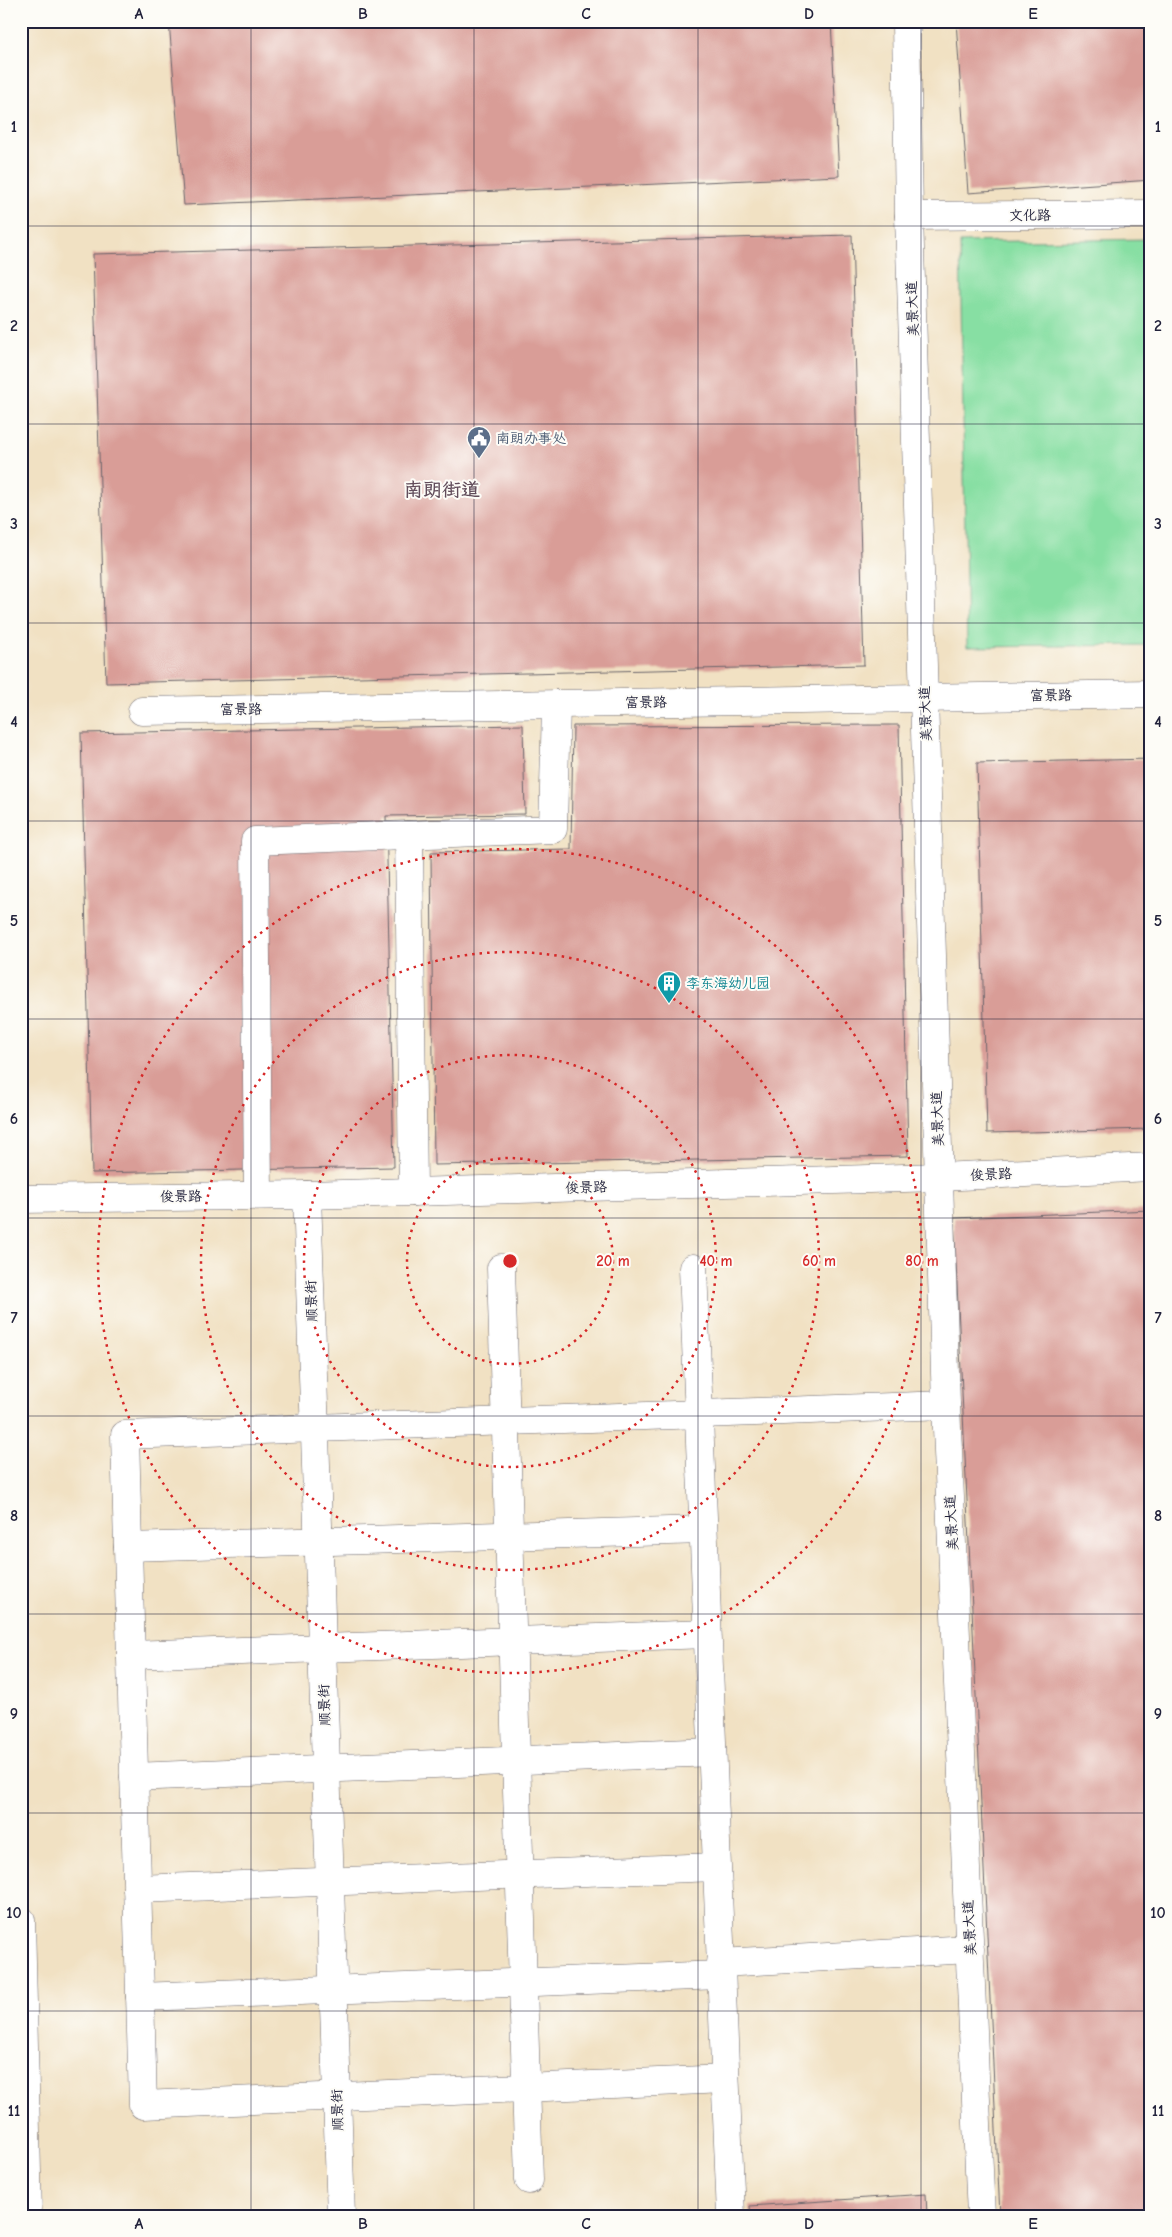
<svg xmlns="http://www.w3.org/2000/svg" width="1172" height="2237" font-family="'Comic Neue','LXGW WenKai TC',sans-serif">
  <rect width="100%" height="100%" fill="#fdfcf7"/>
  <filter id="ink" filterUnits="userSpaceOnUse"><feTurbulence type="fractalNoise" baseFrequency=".02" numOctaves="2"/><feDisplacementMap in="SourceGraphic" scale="10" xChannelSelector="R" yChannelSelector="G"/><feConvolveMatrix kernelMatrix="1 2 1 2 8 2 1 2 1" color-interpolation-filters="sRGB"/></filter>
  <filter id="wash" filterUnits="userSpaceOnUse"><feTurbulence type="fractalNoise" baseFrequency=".0096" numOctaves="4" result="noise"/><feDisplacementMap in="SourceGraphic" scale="20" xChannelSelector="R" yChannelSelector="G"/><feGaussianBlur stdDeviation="1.12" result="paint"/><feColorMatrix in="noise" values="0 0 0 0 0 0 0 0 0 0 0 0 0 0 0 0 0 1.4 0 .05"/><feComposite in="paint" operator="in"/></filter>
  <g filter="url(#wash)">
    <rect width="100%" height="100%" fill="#f1e1c3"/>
    <path fill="#87dfa3" stroke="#54806f" d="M1151,239V645L967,647L960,242Z"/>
    <g id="blocks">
      <g fill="#d99d97">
        <path d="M169,21H831L839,176L184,205Z"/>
        <path d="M956,21H1151V180L968,193Z"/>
        <path d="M852,235L864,665L106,683L93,254Z"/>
        <path d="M523,725L525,814L386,816L394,1167L92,1173L81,733Z"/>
        <path d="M899,725L908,1156L434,1165L431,852L571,849L573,726Z"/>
        <path d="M1151,759V1129L987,1133L977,763Z"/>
        <path d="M1151,1210V2216H1000L954,1218Z"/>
        <path d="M926,2194L927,2216H751L750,2206Z"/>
      </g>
    </g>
  </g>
  <g filter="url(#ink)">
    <use href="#blocks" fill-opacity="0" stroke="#6a656b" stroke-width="1"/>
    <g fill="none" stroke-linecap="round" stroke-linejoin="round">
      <g stroke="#6a656b" stroke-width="29">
        <g id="minor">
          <path d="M906,21L909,216L946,1405L981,2216"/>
          <path d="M909,216L1151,214"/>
          <path d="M142,711L1151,694"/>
          <path d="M409,835L413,1192"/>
          <path d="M258,1195L255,841L553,829L556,704"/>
          <path d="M307,1195L341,2216"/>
          <path d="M21,1199L307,1195L939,1177L1151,1167"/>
          <path d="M501,1268L529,2180"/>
          <path d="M693,1268L731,2216"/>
          <path d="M128,1547L703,1530"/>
          <path d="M131,1655L707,1634"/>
          <path d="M134,1777L712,1752"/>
          <path d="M137,1889L716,1867"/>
          <path d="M21,1920L28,2216"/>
          <path d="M720,1963L970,1949"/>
          <path d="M140,1997L721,1975"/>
          <path d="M725,2079L143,2105L125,1435L946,1405"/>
        </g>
      </g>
      <use href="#minor" stroke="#fff" stroke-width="28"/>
    </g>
  </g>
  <path fill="none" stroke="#22223b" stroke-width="1" stroke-opacity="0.55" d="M251,21V2216M474,21V2216M698,21V2216M921,21V2216M21,226H1151M21,424H1151M21,623H1151M21,821H1151M21,1019H1151M21,1218H1151M21,1416H1151M21,1614H1151M21,1813H1151M21,2011H1151"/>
  <g fill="none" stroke="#d62828" stroke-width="2.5" stroke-dasharray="2.5 5">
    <circle cx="510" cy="1261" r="103"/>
    <circle cx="510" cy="1261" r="206"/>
    <circle cx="510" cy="1261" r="309"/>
    <circle cx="510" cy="1261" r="412"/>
  </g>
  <defs>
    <g id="civic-pin" transform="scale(1.25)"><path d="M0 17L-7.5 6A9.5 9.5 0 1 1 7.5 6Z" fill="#5c6f8a" stroke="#fdfcf7"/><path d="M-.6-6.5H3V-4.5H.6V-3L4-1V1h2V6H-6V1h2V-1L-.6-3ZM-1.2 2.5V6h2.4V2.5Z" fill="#fff"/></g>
    <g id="building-pin" transform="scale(1.25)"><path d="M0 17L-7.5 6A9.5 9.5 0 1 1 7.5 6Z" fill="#0f9aa8" stroke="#fdfcf7"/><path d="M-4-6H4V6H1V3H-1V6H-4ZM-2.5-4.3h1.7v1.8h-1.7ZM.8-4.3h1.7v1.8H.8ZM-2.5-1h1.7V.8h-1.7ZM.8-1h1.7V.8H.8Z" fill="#fff"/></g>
  </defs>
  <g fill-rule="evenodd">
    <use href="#civic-pin" x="479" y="438"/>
    <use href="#building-pin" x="669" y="983"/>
  </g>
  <g text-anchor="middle" stroke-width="4" stroke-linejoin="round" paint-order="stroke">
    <g font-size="14" fill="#22223b" stroke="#fdfcf7">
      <text transform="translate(1030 215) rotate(-1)" y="5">文化路</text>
      <text transform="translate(912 309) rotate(-92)" y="5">美景大道</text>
      <text transform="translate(1051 695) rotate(-1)" y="5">富景路</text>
      <text transform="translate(646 702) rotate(-1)" y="5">富景路</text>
      <text transform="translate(241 709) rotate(-1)" y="5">富景路</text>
      <text transform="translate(925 714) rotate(-92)" y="5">美景大道</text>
      <text transform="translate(937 1119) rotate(-92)" y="5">美景大道</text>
      <text transform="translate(991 1174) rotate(-3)" y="5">俊景路</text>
      <text transform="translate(586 1187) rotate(-2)" y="5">俊景路</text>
      <text transform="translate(181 1196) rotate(-1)" y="5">俊景路</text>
      <text transform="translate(311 1301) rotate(-92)" y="5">顺景街</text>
      <text transform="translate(951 1523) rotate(-93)" y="5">美景大道</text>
      <text transform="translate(324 1705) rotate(-92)" y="5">顺景街</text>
      <text transform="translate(969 1928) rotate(-93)" y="5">美景大道</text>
      <text transform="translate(337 2110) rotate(-92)" y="5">顺景街</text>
    </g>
    <g font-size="14" fill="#4e5e75" stroke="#fdfcf7" text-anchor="start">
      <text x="496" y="443">南朗办事处</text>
    </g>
    <g font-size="14" fill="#0d838f" stroke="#fdfcf7" text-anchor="start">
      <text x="686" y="988">李东海幼儿园</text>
    </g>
    <g font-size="19" font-weight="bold" fill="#624d5b" stroke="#fdfcf7">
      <text x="442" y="496">南朗街道</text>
    </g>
  </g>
  <circle cx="510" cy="1261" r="8" fill="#d62828" stroke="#fdfcf7" stroke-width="2.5"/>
  <g font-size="15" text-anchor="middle" font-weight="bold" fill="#d62828" stroke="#fdfcf7" stroke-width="4" stroke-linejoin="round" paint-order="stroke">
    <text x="613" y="1266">20 m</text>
    <text x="716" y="1266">40 m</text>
    <text x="819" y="1266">60 m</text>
    <text x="922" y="1266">80 m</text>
  </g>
  <rect width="1172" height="2237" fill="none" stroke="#fdfcf7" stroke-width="55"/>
  <rect x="28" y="28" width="1116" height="2182" fill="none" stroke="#22223b" stroke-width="2"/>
  <g font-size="16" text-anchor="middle" font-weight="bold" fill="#22223b">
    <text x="139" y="19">A</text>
    <text x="363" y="19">B</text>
    <text x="586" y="19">C</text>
    <text x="809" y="19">D</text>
    <text x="1033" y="19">E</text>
    <text x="14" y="132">1</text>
    <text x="1158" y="132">1</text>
    <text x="14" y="331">2</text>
    <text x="1158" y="331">2</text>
    <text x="14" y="529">3</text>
    <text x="1158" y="529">3</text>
    <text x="14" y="727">4</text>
    <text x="1158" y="727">4</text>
    <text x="14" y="926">5</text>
    <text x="1158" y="926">5</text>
    <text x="14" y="1124">6</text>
    <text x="1158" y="1124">6</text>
    <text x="14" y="1323">7</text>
    <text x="1158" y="1323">7</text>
    <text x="14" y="1521">8</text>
    <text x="1158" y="1521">8</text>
    <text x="14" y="1719">9</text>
    <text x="1158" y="1719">9</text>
    <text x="14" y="1918">10</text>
    <text x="1158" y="1918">10</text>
    <text x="14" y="2116">11</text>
    <text x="1158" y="2116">11</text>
    <text x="139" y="2229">A</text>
    <text x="363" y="2229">B</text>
    <text x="586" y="2229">C</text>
    <text x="809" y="2229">D</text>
    <text x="1033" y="2229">E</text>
  </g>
</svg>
